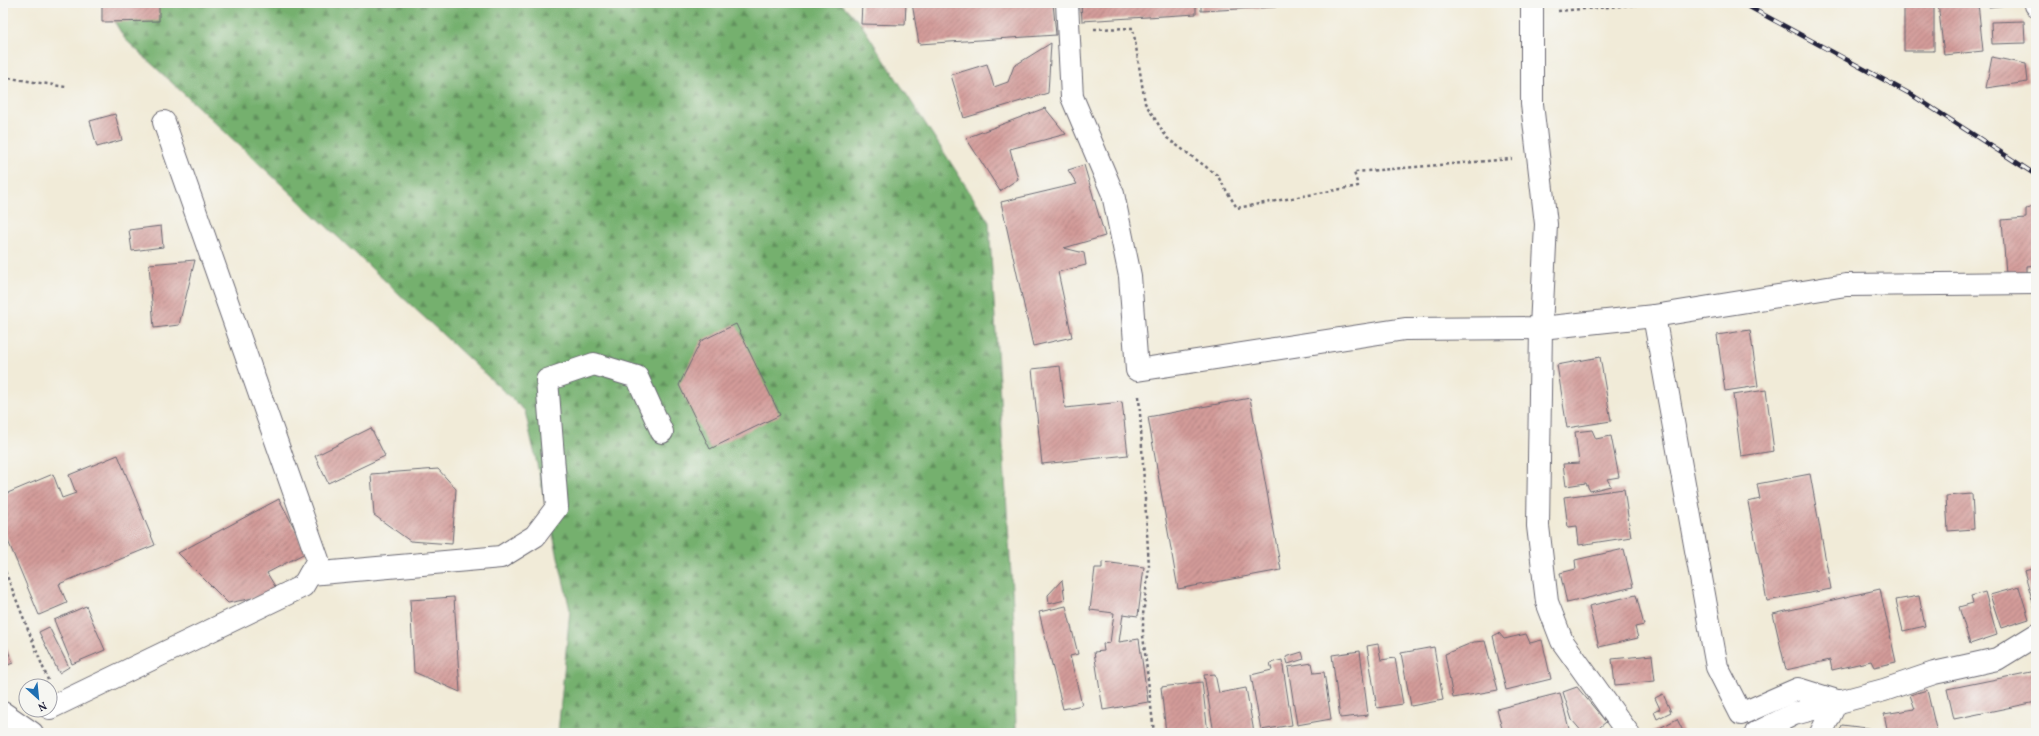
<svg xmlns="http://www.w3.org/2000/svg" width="2039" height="736" font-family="Vollkorn,serif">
  <defs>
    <pattern id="forest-firs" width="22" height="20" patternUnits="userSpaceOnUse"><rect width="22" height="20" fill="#75b06e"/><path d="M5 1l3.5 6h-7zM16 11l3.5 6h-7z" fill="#608f5c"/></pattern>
    <pattern id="building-hatch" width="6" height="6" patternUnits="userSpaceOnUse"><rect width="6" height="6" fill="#d39b99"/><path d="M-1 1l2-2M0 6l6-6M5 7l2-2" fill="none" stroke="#ab7e7e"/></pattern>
  </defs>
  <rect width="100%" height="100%" fill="#f6f6f2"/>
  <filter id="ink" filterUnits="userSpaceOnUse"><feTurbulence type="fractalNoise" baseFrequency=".025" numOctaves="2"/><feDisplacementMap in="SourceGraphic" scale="8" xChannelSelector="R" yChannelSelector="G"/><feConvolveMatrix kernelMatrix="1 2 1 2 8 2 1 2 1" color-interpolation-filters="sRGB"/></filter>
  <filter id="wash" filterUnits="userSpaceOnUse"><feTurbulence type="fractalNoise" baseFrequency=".012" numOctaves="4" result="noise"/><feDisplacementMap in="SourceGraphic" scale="16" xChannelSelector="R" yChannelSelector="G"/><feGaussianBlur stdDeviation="0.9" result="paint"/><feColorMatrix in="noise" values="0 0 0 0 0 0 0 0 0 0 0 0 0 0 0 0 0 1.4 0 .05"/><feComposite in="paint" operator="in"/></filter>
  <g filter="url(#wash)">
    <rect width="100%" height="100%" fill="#f1ebd8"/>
    <path fill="url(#forest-firs)" stroke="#4c6954" d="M103,3H841L861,24L989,222L1014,622L1016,733H558L570,610L525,411L125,39Z"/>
    <g id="blocks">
      <g fill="url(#building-hatch)">
        <path d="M102,3H159V21L102,22Z"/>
        <path d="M862,3H906L905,25L861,24Z"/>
        <path d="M912,3H1053L1056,35L919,44Z"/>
        <path d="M1081,3H1196V14L1082,21Z"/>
        <path d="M1201,3H1276V7L1201,11Z"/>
        <path d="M1495,3H1512V5L1495,4Z"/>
        <path d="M1938,3H1978L1983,51L1944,55Z"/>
        <path d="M1989,3H2018V4L1989,7Z"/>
        <path d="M1904,4L1934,5V51H1904Z"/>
        <path d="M2024,21L2025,43L1992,44L1991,22Z"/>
        <path d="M1051,43L1048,93L964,118L951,75L987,64L994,87L1008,82L1014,66Z"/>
        <path d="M1992,57L2026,64L2028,82L1986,88Z"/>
        <path d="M1045,108L1066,134L1010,149L1018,179L1000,191L966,138Z"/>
        <path d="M115,114L122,140L97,147L90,121Z"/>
        <path d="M1084,165L1105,236L1064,248L1084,253L1086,265L1058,272L1072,337L1033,346L1001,202L1077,184L1068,170Z"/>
        <path d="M2036,206V265L2027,266V273L2006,274L2002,220L2026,218V209Z"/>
        <path d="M161,226L163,247L132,251L129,230Z"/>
        <path d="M195,260L179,325L154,328L149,264Z"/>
        <path d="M736,324L780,415L710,449L679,385L701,341Z"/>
        <path d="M1750,330L1758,386L1725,391L1717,335Z"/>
        <path d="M1600,357L1611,421L1567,428L1557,365Z"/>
        <path d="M1060,366L1065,408L1122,402L1128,455L1042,464L1032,369Z"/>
        <path d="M1766,390L1774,451L1741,456L1733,395Z"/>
        <path d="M1250,398L1281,570L1178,589L1148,417Z"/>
        <path d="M371,428L385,456L328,483L315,456Z"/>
        <path d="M1592,430L1596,439L1611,436L1619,477L1607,479L1611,486L1590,491L1586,483L1566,486L1563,464L1579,463L1575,432Z"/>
        <path d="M118,455L155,545L59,584L67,603L39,615L3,529V495L53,474L62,498L76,493L69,475Z"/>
        <path d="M438,469L456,489L452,544L410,541L374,515L371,474Z"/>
        <path d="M1810,474L1831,589L1767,601L1748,502L1760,499L1757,484Z"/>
        <path d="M1624,489L1631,537L1579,545L1577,526L1568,527L1564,497Z"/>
        <path d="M1972,494L1974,529L1948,531L1946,496Z"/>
        <path d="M279,499L307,552L267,573L279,593L228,603L178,553Z"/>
        <path d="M1624,549L1633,587L1567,603L1560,573L1576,569L1575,560Z"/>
        <path d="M1102,562L1144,567L1138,616L1123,614L1119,642L1139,639L1148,702L1103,710L1094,652L1104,651L1103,644L1110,643L1114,613L1090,610L1095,568H1102Z"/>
        <path d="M2036,568V613L2024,571Z"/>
        <path d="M1062,580L1065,600L1049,604L1048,595Z"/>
        <path d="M2019,587L2029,619L2001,628L1990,595Z"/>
        <path d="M1880,589L1896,662L1874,667L1871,661L1832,670L1830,660L1786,670L1773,614Z"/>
        <path d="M1985,592L1997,635L1970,644L1959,607L1973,603L1971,596Z"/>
        <path d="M1636,595L1644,625L1635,627L1638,638L1599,647L1589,606Z"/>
        <path d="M1919,596L1925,626L1903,631L1896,600Z"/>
        <path d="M454,597L460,692L414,672L410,600Z"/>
        <path d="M86,606L105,650L72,664L54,620Z"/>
        <path d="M1066,606L1078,654L1070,656L1082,705L1063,709L1039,612Z"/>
        <path d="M49,627L69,667L59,673L39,632Z"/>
        <path d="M1499,633L1504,639L1526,634L1530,643L1542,640L1551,679L1506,690L1493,636Z"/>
        <path d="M3,639L13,663L3,667Z"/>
        <path d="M1485,641L1498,690L1453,698L1445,654L1474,642Z"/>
        <path d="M1378,644L1381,660L1395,658L1403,704L1377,708L1367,646Z"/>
        <path d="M1434,647L1443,700L1411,706L1401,653Z"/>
        <path d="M1360,651L1368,715L1340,718L1332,655Z"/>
        <path d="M1302,652L1304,659L1288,664L1286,657Z"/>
        <path d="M1652,655L1655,681L1615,685L1612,659Z"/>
        <path d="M1282,660L1292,725L1261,730L1251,675L1272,670L1270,663Z"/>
        <path d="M1312,663L1314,673L1324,672L1331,719L1297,725L1288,667Z"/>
        <path d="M2036,671V702L1954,719L1947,689Z"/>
        <path d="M1215,674L1219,693L1246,688L1254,732L1214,733L1204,675Z"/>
        <path d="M1202,682L1208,733H1166L1161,687Z"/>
        <path d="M1577,687L1606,722L1593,733H1583L1572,720L1563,692Z"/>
        <path d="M1927,690L1937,733H1888L1884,714L1915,709L1910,695Z"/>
        <path d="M1560,693L1570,733H1503L1497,709Z"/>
        <path d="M1663,694L1671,712L1657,719L1654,712L1660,709L1655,698Z"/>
        <path d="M1677,719L1684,733H1652V732Z"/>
        <path d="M1842,725L1875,729L1874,733H1839Z"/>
      </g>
    </g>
  </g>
  <g filter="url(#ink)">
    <use href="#blocks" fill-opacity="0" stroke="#6a6872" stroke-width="1"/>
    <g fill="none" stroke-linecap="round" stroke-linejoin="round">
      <g stroke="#6a6872" stroke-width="24">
        <g id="minor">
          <path d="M1067,3L1072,97L1113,194L1130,276L1137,370L1405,329L1541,328L1654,316L1846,285L2036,283"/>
          <path d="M1532,3V104L1546,224L1541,328L1538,526L1547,602L1562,641L1628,733"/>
          <path d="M2036,3V5"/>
          <path d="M1654,316L1717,667L1741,714L1798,689L1837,701"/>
          <path d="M310,574L501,557L535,536L557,507L547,380L594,364L637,377L662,432"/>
          <path d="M50,708L303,586L318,560L164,122"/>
          <path d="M3,713L32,733"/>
          <path d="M1756,733L1794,714L1884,690L1934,673L1997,659L2036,635"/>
          <path d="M1821,733L1837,701"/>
        </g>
      </g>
      <g stroke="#6a6872" stroke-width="2.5" stroke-dasharray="3 3" stroke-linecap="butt">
        <path d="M1558,11L1660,3"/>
        <path d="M1094,29L1133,28L1145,103L1167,138L1217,175L1237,208L1358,186L1354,172L1512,159"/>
        <path d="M3,77L66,87"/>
        <path d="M1139,396L1149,567L1143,615V635L1154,733"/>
        <path d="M3,566L48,680"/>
      </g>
      <use href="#minor" stroke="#fff" stroke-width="22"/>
      <g stroke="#22223b" stroke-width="4.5">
        <path id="rail" d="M1742,3L1912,95L2036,175"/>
      </g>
      <use href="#rail" stroke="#f6f6f2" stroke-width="3" stroke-dasharray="9" stroke-linecap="butt"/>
    </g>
  </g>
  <rect width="2039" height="736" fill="none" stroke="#f6f6f2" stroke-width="16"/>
  <g transform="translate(38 698) rotate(153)"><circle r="19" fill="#f6f6f2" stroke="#a1a1a9"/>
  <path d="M0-3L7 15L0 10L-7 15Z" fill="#1f6fb2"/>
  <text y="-6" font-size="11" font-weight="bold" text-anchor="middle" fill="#22223b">N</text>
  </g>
</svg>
